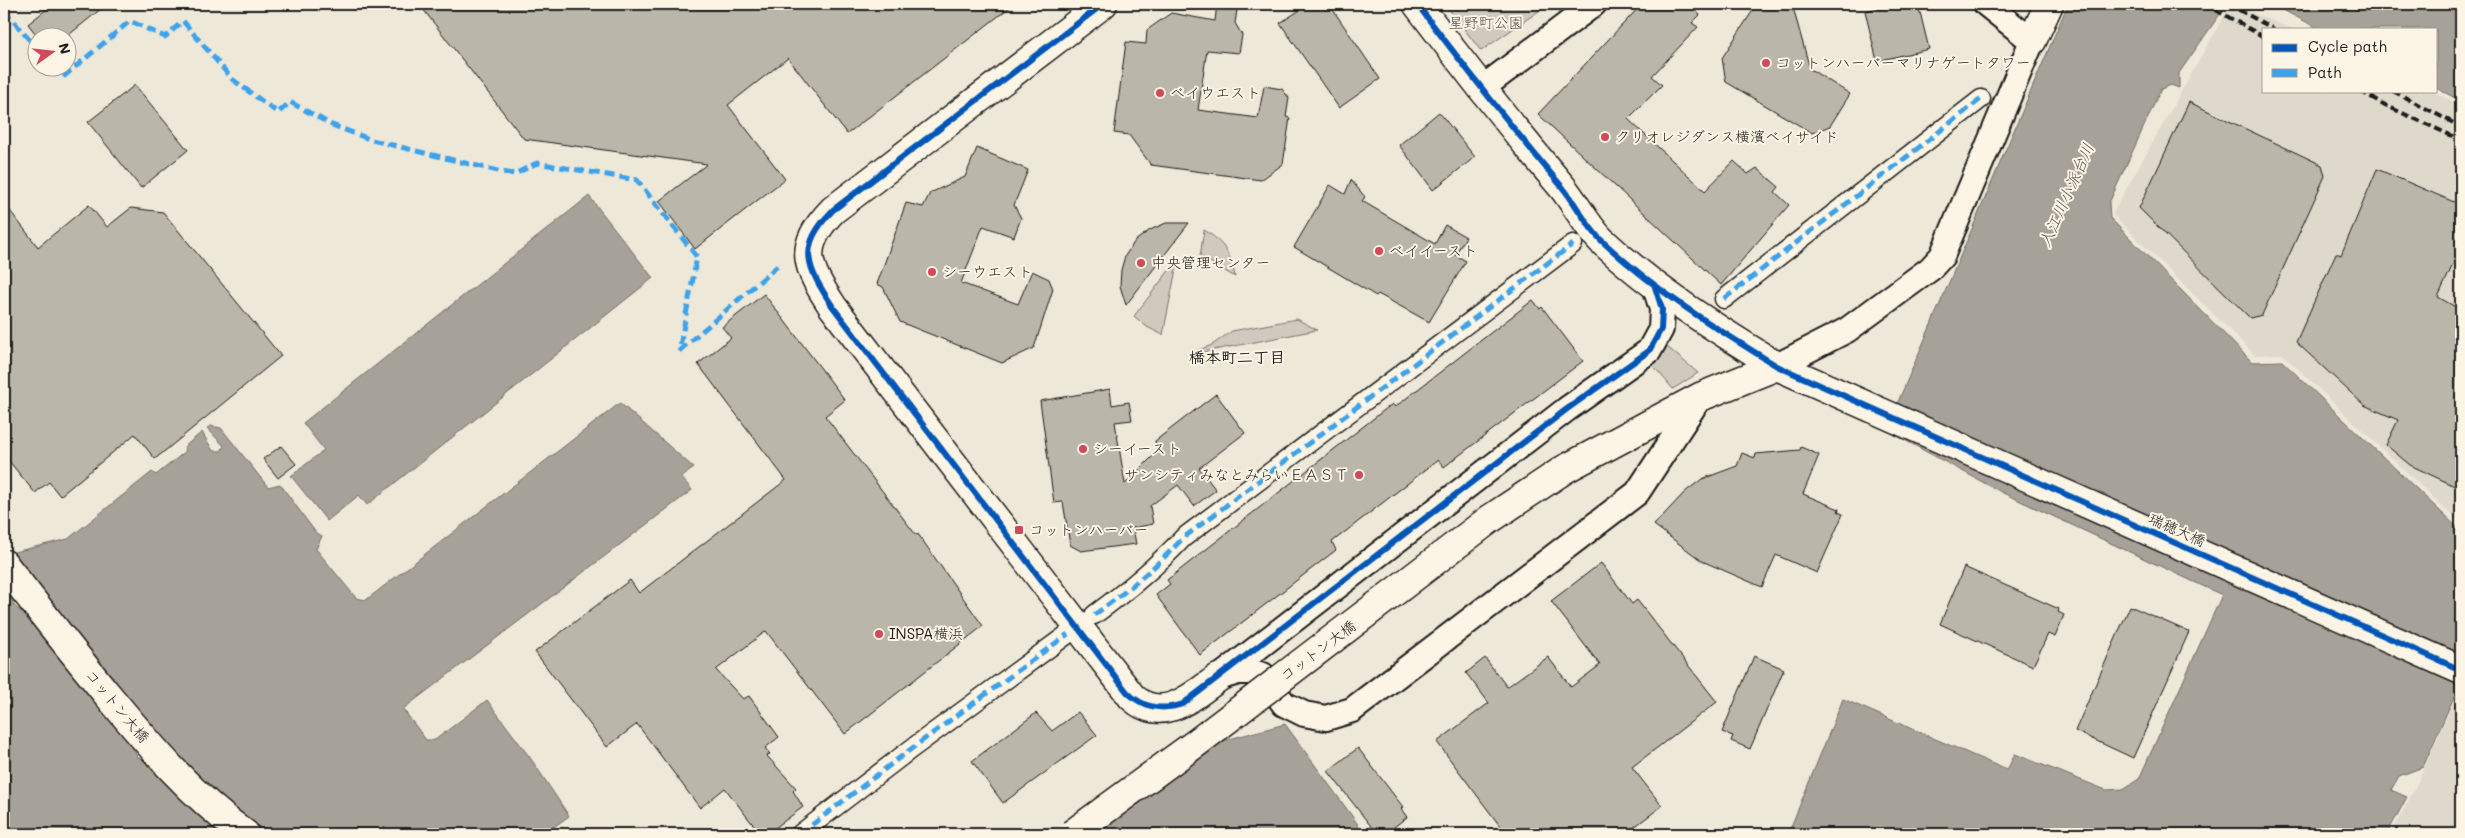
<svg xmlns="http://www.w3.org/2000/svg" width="2465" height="838" font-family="Mali,'Klee One',sans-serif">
  <rect width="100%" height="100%" fill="#eee8d9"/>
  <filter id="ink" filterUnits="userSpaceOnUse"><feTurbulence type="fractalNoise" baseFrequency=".02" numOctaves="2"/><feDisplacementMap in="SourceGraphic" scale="10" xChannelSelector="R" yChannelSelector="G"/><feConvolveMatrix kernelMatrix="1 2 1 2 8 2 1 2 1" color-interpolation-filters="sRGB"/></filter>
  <g filter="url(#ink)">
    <g fill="#ded9cb">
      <path d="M2231,4L2292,29H2264V91H2431L2461,105V524L2282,354L2255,355L2112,214Z"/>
      <path d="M2461,686V834H2391L2417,784Z"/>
    </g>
    <g fill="#cfcabd" stroke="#76736c">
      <path d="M1445,4H1549L1481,51Z"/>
      <path d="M1204,230C1223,241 1232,256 1235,277L1200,256Z"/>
      <path d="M1178,259L1163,335L1147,327L1134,316Z"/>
      <path d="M1297,319L1317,330L1193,354V352L1212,345L1232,331Z"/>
      <path d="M1665,345L1698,373L1673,389L1650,362Z"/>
    </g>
    <g fill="#a7a299" stroke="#6f6c67" fill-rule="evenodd">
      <path d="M2068,4H2227L2179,73V88L2171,85L2161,89L2109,203L2110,218L2252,362L2282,361L2461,531V681L2423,767L2399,776L2391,790L2407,797L2387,834H1788L1843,699L2007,770L2015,754L2106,790L2123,789L2139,779L2222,595L2001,492L1886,430Z"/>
      <path d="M2271,4H2461V101L2436,88V29H2320Z"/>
      <path d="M589,196L653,278L367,505L359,495L327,521L291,476L324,450L303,423Z"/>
      <path d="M620,403L694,468L681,477L692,490L403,709L426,740H435L487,700L531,759L569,816L544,834H4V560L6,554L68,539L152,472L156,475L186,451L184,447L202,432L213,451H221L224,446L207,428L211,426L221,428L268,487L280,484L316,533L322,536L316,549L356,598L366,600ZM34,581L39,585L44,595L28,612C14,611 10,602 13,590ZM149,729H155L165,742L148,761L137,757L132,744Z"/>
      <path d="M1285,724L1357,823L1360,834H1055L1200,747Z"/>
    </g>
    <g fill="#bab6aa" stroke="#1c1c1c">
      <path d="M53,4H107L65,38H39L28,24Z"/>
      <path d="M419,4H1014L847,134L788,58L728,105L785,179L695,249L659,201L707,164L524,139Z"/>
      <path d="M1217,4H1238L1235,23L1242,35L1239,53L1207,50L1198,110L1258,118L1264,86L1282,89L1289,98L1286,117L1290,118L1283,164L1261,180L1151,165L1129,135L1114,133L1126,42L1146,44L1147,30L1171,13L1215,21Z"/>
      <path d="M1295,4H1329L1380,79L1339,108L1280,23L1300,10Z"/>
      <path d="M1642,4H1689L1700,15L1692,23L1698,27L1652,76L1662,85L1628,119L1705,191L1734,161L1748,174L1757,168L1779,187L1775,192L1789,205L1721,285L1538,114Z"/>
      <path d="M1757,4H1792L1810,69L1850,94L1830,126L1812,133L1726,82L1722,58Z"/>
      <path d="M1896,4H1918L1929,49L1877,61L1865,11Z"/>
      <path d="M135,85L188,150L141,188L88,122Z"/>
      <path d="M2189,102L2322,165L2325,176L2262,315L2250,318L2139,208Z"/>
      <path d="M1439,112L1475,157L1433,190L1399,145Z"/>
      <path d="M977,148L1028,170L1014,205L1021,218L1014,237L983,226L961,283L1018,304L1032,271L1049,279L1053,289L1034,348L1002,363L900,322L883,287L877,284L906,203L923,207L930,193L965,177Z"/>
      <path d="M2377,169L2461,205V262L2455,260L2438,297L2461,310V489L2410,465L2386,445L2398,420L2364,405L2296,342L2336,253L2341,255Z"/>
      <path d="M1351,180L1365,197L1362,201L1435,244L1445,225L1466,237L1455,255L1466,261L1429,322L1378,294L1376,296L1294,247L1330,185L1345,194Z"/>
      <path d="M4,203L38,247L89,205L107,227L131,208L163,212L281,356L155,459L135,434L60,496L49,482L35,493L4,455Z"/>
      <path d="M1166,223H1189L1126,305L1120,286L1121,270L1125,256L1135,241L1150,230Z"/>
      <path d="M764,294L845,400L825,416L916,535L918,534L983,626L845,734L766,631L716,670L743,699L749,696L779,737L765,748L770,754L767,756L796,788L793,791L803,807L767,834H763L751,822L725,788L700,808L637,724L607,747L535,652L630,580L639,593L786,480L698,364L731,338L722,327Z"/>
      <path d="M1533,300L1540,309L1542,307L1583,361L1444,467L1438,460L1332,542L1336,550L1200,655L1156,595L1170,584L1167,580L1392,404L1395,407Z"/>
      <path d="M1110,389L1112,405L1129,402L1132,420L1115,422L1125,484L1157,452L1155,441L1216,394L1245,433L1199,468L1216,490L1194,506L1178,485L1150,506L1153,524L1133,528L1136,544L1081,551L1070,545L1063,502L1054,503L1040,401Z"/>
      <path d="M281,446L296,464L278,478L263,459Z"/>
      <path d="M1801,447L1819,455L1803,494L1839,509L1838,512L1843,514L1817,573L1776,555L1762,587L1702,561L1654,525L1685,492L1702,479L1737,466L1742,453L1755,458L1756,454L1800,450Z"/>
      <path d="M1601,563L1632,604L1637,600L1717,702L1632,767L1662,806L1625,834H1506L1437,742L1489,703L1466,673L1485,658L1507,687L1548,657L1571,687L1600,665L1551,601Z"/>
      <path d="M1964,567L2059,609L2058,612L2064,615L2055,637L2048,634L2033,666L1940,624Z"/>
      <path d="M2130,606L2189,632L2133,758L2075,731Z"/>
      <path d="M1754,656L1784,669L1750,749L1731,741L1733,736L1722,732Z"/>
      <path d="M1078,712L1097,735L1003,803L972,761L1036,713L1052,731Z"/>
      <path d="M1358,748L1403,807L1401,809L1407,817L1385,834H1377L1328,771Z"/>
    </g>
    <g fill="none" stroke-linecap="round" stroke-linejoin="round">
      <g stroke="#1c1c1c" stroke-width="21">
        <g id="pedestrian">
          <path d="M1724,299L1981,99"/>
          <path d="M1094,615C1127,591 1155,568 1183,538L1573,244"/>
          <path d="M800,834L911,749L1068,634"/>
        </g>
      </g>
      <g stroke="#1c1c1c" stroke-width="28">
        <g id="minor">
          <path d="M1481,89L1594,4"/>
          <path d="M1777,366L1847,330L1930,269L1942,256L2032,41L1986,4"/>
          <path d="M1221,676L1567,409L1649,351L1661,329L1662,309L1655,287"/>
          <path d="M1218,678L1238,672H1251L1263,675L1284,704L1304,714L1326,718L1352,710L1637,493L1700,397"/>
        </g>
      </g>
      <g stroke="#1c1c1c" stroke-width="31">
        <g id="tertiary">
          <path d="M1103,4L833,210C796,248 807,267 833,307L1132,697C1162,725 1193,696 1218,678"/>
          <path d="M1417,4C1464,66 1512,128 1563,188C1576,204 1586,225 1601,240C1654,290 1715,328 1777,366L2461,670"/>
          <path d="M2032,41L2049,4"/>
          <path d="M1565,469L1700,397L1777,366"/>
          <path d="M4,564C39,609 74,654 111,699C151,747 193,797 245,834"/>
        </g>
      </g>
      <use href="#pedestrian" stroke="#fcf5e5" stroke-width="18"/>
      <use href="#minor" stroke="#fcf5e5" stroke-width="24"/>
      <use href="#tertiary" stroke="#fcf5e5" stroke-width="28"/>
      <g stroke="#1c1c1c" stroke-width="4" stroke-dasharray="8 4" stroke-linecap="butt">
        <path d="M2205,4L2264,37"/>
        <path d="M2228,4L2274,29"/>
        <path d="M2360,91L2387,106L2461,140"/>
        <path d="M2393,91L2461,127"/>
      </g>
      <g stroke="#1c1c1c" stroke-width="31" stroke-linecap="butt">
        <path id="tertiary-bridge" d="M1072,834L1199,741L1490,519L1565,469"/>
      </g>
      <use href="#tertiary-bridge" stroke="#fcf5e5" stroke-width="28"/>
      <g stroke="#3da2ea" stroke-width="5" stroke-dasharray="10 5" stroke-linecap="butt">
        <path d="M4,10L38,50"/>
        <path d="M53,68L62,78L130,21L165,37L183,21L232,79L278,113L290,102L332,125L372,140L502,172L515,174L537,163L637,180L697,257L679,351"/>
        <path d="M1724,299L1981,99"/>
        <path d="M679,351L781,263"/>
        <path d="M1094,615C1127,591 1155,568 1183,538L1573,244"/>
        <path d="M800,834L911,749L1068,634"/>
      </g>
      <g stroke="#fcf5e5" stroke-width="9">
        <g id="cycleway">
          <path d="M1103,4L833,210C796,248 807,267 833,307L1127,692C1143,708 1161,711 1183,704L1567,409L1649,351L1661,329L1662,309L1655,287"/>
          <path d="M1417,4C1464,66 1512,128 1563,188C1576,204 1586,225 1601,240C1654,290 1715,328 1777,366L2461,670"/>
        </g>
      </g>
      <use href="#cycleway" stroke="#0057b8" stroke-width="6"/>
    </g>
  </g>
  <g fill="#d1495b" stroke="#fcf5e5" stroke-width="2">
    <circle cx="1766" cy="63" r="5"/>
    <circle cx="1160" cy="93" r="5"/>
    <circle cx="1605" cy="137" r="5"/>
    <circle cx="1379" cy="251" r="5"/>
    <circle cx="1141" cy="263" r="5"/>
    <circle cx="932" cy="272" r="5"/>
    <circle cx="1083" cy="449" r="5"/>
    <circle cx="1359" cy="475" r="5"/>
    <rect x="1014" y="525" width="10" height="10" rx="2.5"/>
    <circle cx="879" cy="634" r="5"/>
  </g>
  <g text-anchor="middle" stroke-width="4" stroke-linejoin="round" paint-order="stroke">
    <g font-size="15" fill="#52504c" stroke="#fcf5e5">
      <text x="1486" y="28">星野町公園</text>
    </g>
    <g font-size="15" fill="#1c1c1c" stroke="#fcf5e5" text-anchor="start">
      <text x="1776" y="68">コットンハーバーマリナゲートタワー</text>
      <text x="1170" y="98">ベイウエスト</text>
      <text x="1615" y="142">クリオレジダンス横濱ベイサイド</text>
      <text x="1389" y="256">ベイイースト</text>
      <text x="1151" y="268">中央管理センター</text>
      <text x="942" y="277">シーウエスト</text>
      <text x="1093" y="454">シーイースト</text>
      <text x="1349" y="480" text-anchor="end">サンシティみなとみらいＥＡＳＴ</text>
      <text x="1029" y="535">コットンハーバー</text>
      <text x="889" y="639">INSPA横浜</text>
    </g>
    <g font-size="15" fill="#1c1c1c" stroke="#fcf5e5">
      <text transform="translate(2177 530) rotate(24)" y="5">瑞穂大橋</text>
      <text transform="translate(1318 651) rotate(-37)" y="5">コットン大橋</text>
      <text transform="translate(117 706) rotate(50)" y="5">コットン大橋</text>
    </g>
    <g font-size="16" font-style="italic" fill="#5b5854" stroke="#fcf5e5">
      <text transform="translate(2066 195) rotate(-66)" y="6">入江川小派台川</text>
    </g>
    <g font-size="16" font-weight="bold" fill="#1c1c1c" stroke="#fcf5e5">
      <text x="1237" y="363">橋本町二丁目</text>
    </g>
  </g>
  <rect width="2465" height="838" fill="none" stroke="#fcf5e5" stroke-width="20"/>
  <rect x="10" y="10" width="2445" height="818" fill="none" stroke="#1c1c1c" stroke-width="2" filter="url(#ink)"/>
  <rect x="2262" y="28" width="175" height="65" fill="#fcf5e5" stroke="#a29e95"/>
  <rect x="2272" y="44" width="25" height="8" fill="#0057b8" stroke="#a29e95"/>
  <text x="2308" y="52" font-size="15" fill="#1c1c1c">Cycle path</text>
  <rect x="2272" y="69" width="25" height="8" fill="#3da2ea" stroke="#a29e95"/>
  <text x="2308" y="78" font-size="15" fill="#1c1c1c">Path</text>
  <g transform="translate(52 52) rotate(75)"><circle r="24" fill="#fcf5e5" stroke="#a29e95"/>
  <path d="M0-4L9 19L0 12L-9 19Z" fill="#d1495b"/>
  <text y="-8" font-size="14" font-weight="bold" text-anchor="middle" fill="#1c1c1c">N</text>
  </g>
</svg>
